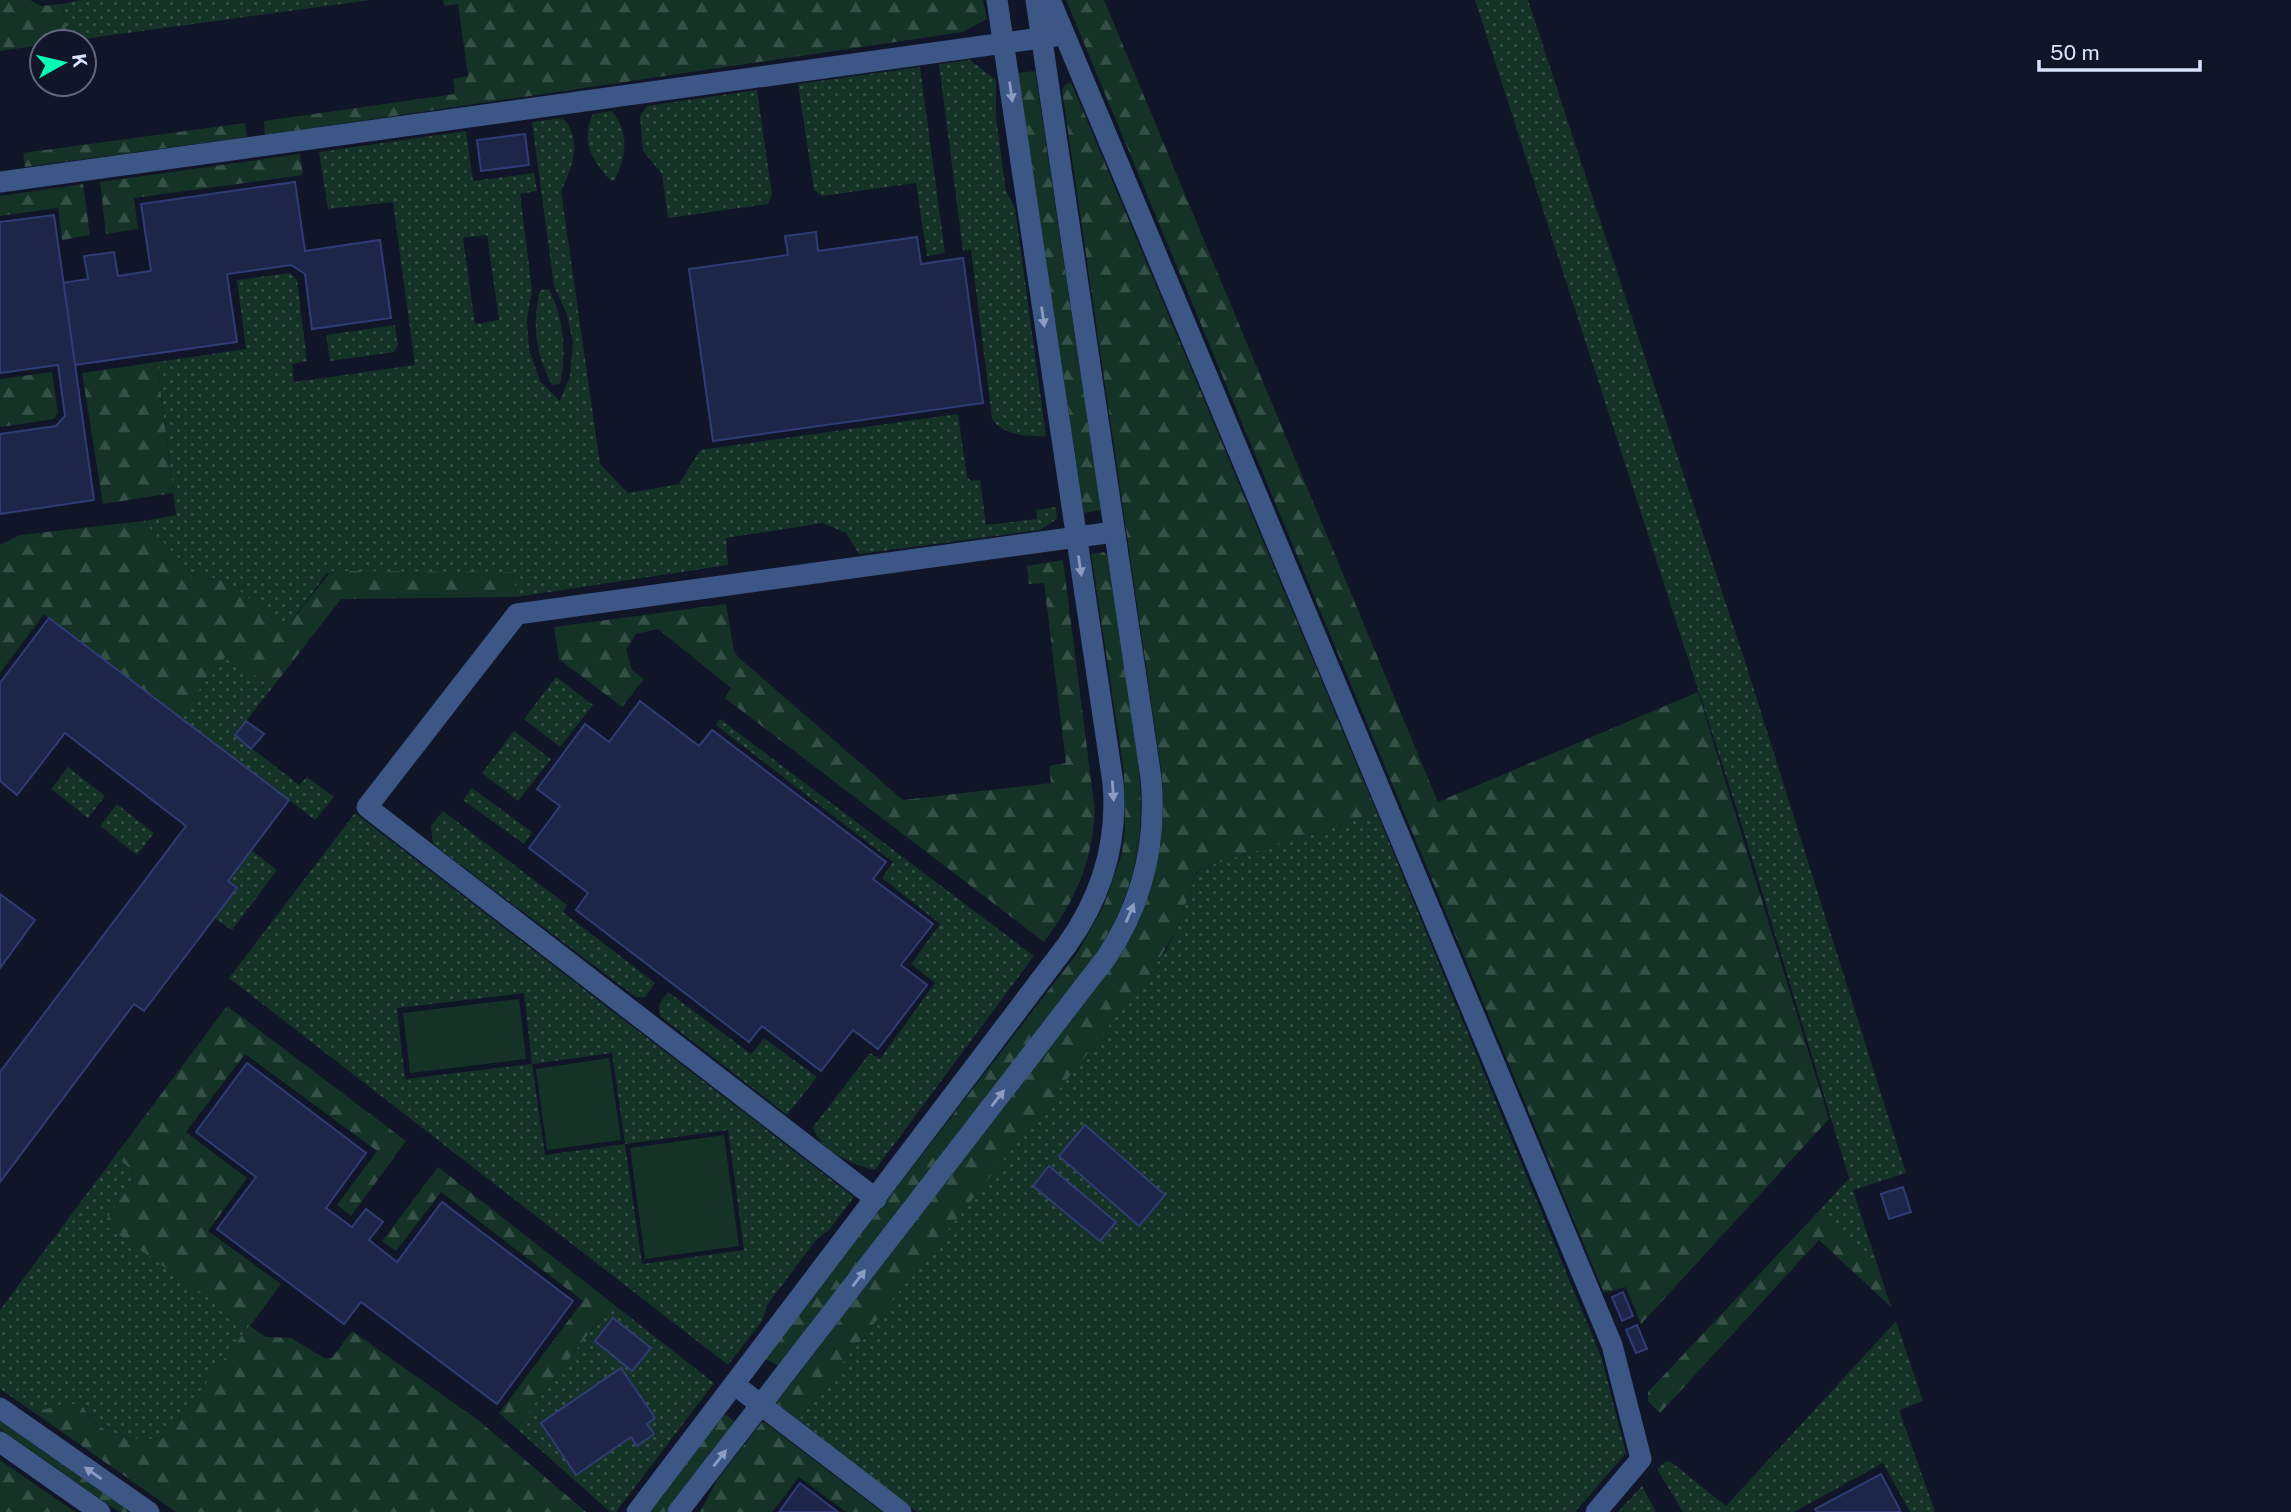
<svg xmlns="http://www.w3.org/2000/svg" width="2291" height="1512" font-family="'Public Sans',sans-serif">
  <defs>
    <pattern id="grass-dots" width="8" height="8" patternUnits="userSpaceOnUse" patternTransform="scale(1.75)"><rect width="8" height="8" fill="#143225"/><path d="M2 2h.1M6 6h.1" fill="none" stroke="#355046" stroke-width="1.8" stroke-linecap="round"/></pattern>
    <pattern id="forest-firs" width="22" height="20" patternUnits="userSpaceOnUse" patternTransform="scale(1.75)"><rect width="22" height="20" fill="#143225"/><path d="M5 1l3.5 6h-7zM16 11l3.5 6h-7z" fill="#355046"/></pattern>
  </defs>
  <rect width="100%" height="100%" fill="#101628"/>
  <g fill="url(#grass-dots)" fill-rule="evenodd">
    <path d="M81,0H370L68,41L62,4Z"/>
    <path d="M1475,0H1528L1748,671L1906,1173L1853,1190L1880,1273L1817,1213L1849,1178L1738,813Z"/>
    <path d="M970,60L996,80V117L1006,191L1015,208L1046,436C1030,437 1000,435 992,418L971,250L963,251L939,64Z"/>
    <path d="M920,67L945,253L927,256L916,183L822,196L814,190L798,84Z"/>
    <path d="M757,90L772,195L768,204L668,218L662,174L643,151L640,116L647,106Z"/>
    <path d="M612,111C630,135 626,154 615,180L611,181C592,160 580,142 593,114Z"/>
    <path d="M563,118C583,140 572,168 561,191L600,464L628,493L679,484L700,450L958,414L967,477L971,481L980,480L986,525L1037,519L1036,510L1056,507L1057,519L1040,530L859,554L846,533L823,523L726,538L728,565L516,597L513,573H327L286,628L226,580L195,576L143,521L176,515L157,362L246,349L237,280L290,273L297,280L307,361L292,364L294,382L415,365L393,202L328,209L319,152L466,131L473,181L534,173L537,191L520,194L532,290L527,319L529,349L540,381L560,401L570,376L573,342L566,312L554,286L532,122ZM487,235L499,320L475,324L463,238Z"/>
    <path d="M549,289C564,321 567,349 560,384L552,385C535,352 532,325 540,290Z"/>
    <path d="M395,325L398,346L394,352L330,361L326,335Z"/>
    <path d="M227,655L272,688L235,735L299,785L307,777L334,797L315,820L178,716Z"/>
    <path d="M556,677L593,705L560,747L524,719Z"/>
    <path d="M720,719L1034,956L875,1170C854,1165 819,1151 813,1127L870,1053L880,1059L935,983L911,964L940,924L882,878L893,862L716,725Z"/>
    <path d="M514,731L551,759L518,801L482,773Z"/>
    <path d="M68,767L105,796L88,818L51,789Z"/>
    <path d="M472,788L532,832L524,844L463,800Z"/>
    <path d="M117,804L154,833L137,855L100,826Z"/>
    <path d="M443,811L567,905L563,912L655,983L645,997L637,998L433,844L431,826Z"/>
    <path d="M355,813L854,1197L830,1229L816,1240L768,1304L762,1321L728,1365L229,978ZM524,993L532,1064L405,1079L397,1008ZM612,1053L625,1144L545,1155L532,1064ZM728,1130L744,1250L642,1264L625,1144Z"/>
    <path d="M1377,813L1602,1359L1626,1453L1575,1512H917L798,1420L1165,952L1177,929L1196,874L1205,867Z"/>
    <path d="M251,850L277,870L232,930L214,918L228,881Z"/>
    <path d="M668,992L751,1054L764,1038L817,1077L787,1115L660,1016L659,1005Z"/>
    <path d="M115,1156L138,1175L103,1224L250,1325L165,1438C132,1442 98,1437 81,1403L32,1411L0,1389V1310Z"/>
    <path d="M612,1303L714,1383L616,1512H610L516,1428ZM621,1368L655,1418L647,1424L654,1434L637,1446L631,1437L576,1475L541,1423Z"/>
    <path d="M1896,1321L1923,1401L1899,1410L1935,1512H1910L1883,1463L1794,1512H1683L1657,1469L1666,1461L1671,1462L1726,1506Z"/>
    <path d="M1642,1486L1656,1512H1618Z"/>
  </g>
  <g fill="url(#forest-firs)">
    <path d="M0,0H30L41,6L62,4L68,41L42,42V45L0,51Z"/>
    <path d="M443,0H983L987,19L963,32L265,135L264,121L455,94L453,79L468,76L458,4L444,6Z"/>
    <path d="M1066,0H1104L1438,802L1698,692L1829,1119L1641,1324L1626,1287L1604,1293Z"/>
    <path d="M1035,71L1101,510L1084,513L1018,73Z"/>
    <path d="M1071,82L1377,813L1205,867L1196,873L1177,929L1151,973L798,1420L776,1403L1121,954C1154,898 1167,841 1162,776L1062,90L1065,85Z"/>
    <path d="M245,123L247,137L25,167L23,153Z"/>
    <path d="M300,154L303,175L134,198L138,229L106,234L100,182Z"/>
    <path d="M83,184L90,235L62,240L58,208L0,216V196Z"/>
    <path d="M157,362L173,493L103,504L82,373Z"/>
    <path d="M52,372L58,413L54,419L0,427V379Z"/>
    <path d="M143,521L195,576L226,580L286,628L331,571L513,572L516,597L341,599L272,688L227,655L178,716L44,614L0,673V545L20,535Z"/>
    <path d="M1104,552L1109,558C1116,606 1123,653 1130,701C1146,806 1152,872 1089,965L779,1366L765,1359L1078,952L1104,905L1122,853L1125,828L1124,772L1091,554Z"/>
    <path d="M1063,560L1095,811C1092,863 1075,901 1044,942L725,698L731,688L658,629L636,634L626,650L632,670L644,679L622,707L559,659L554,627L726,604L734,651L738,657L903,800L1051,783L1049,766L1066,763L1044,583L1029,584L1027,566Z"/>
    <path d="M227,1006L406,1141L351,1216L337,1205L377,1151L245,1054L186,1132L247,1178L208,1231L281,1284L250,1326L266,1337L291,1338L324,1358H332L352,1331L478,1420L586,1512H176L32,1411L81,1403C97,1437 132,1442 165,1438L249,1326L103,1224L138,1175L115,1156Z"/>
    <path d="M438,1167L612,1303L516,1428L499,1413L583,1301L441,1192L396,1251L382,1241Z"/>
    <path d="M1817,1213L1880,1273L1891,1307L1819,1240L1660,1413L1648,1401V1392Z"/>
    <path d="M727,1415L735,1422L666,1512H648L721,1416Z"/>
    <path d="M0,1421L131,1512H119L0,1429Z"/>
    <path d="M763,1421L882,1512H846L799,1477L772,1512H700L717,1480Z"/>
    <path d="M0,1460L75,1512H0Z"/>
  </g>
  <g fill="#143225">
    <path d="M519,999L526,1059L410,1073L403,1013Z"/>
    <path d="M609,1058L621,1140L547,1150L536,1069Z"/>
    <path d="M724,1135L739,1246L645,1259L630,1148Z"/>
  </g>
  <g fill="#1d2549" stroke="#2f3c75" stroke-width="2">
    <path d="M525,134L529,165L481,171L477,140Z"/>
    <path d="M295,182L305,251L380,240L391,318L312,329L305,274L291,265L227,274L237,342L74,365L62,283L88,279L84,256L114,252L118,276L151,271L141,204Z"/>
    <path d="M54,215L94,500L0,514V434L56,426L65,416L58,365L0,373V222Z"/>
    <path d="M816,232L818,251L917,237L921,264L963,258L983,403L713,441L689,269L788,255L785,236Z"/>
    <path d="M49,618L289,800L228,881L237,888L144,1011L134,1004L0,1182V1072L186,826L65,733L17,795L0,781V683Z"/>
    <path d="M640,701L699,746L712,730L886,862L873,879L933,924L901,965L927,985L878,1049L853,1030L821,1071L762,1026L749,1042L576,910L588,893L529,848L560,806L537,789L585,724L609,742Z"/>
    <path d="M246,721L264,734L251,749L235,735Z"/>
    <path d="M0,894L35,920L0,968Z"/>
    <path d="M247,1063L366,1153L326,1208L352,1227L366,1209L383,1222L369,1240L397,1262L442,1202L573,1301L497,1404L361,1302L344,1324L217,1229L256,1177L196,1132Z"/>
    <path d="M1085,1125L1165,1195L1139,1226L1059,1156Z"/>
    <path d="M1049,1166L1116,1222L1100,1241L1033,1186Z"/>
    <path d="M1903,1187L1911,1212L1889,1219L1881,1194Z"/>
    <path d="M1623,1292L1633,1316L1622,1321L1612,1297Z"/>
    <path d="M613,1318L651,1348L632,1371L595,1341Z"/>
    <path d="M1637,1325L1647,1349L1636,1353L1626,1330Z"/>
    <path d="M621,1368L655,1418L647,1424L654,1434L637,1446L631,1437L576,1475L541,1423Z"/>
    <path d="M1881,1474L1901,1512H1817L1815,1509Z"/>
    <path d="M800,1483L838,1512H779Z"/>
  </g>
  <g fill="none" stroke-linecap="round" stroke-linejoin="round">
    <g stroke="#3c5686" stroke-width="21">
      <path d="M1050,0L1612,1345L1641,1459L1596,1512"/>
      <path d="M0,182L1055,36"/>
      <path d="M876,1199L367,807L517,614L1114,532"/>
      <path d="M735,1385L901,1512"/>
      <path d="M0,1408L149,1512"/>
      <path d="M0,1442L100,1512"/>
      <path d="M637,1512L1067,945C1102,896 1118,842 1113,783L997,0"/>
      <path d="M678,1512L1106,958C1142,904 1157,843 1151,778L1036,0"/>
    </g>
  </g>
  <defs><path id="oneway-solid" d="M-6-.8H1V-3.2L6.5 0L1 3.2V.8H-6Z" transform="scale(1.75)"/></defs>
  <g fill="#8a9cc2">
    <use href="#oneway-solid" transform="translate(1011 92) rotate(82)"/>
    <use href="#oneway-solid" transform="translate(1043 317) rotate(82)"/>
    <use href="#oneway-solid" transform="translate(1080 566) rotate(81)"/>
    <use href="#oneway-solid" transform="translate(1113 791) rotate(86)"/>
    <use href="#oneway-solid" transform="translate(1130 913) rotate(-67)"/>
    <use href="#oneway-solid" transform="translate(998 1098) rotate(-52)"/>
    <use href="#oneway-solid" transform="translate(859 1278) rotate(-52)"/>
    <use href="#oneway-solid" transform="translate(720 1458) rotate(-52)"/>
    <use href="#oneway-solid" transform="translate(93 1473) rotate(-145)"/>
  </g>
  <g transform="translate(63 63) rotate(82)"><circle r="33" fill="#101628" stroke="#60687e" stroke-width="2"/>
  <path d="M0-5L12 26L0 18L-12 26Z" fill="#08fbb5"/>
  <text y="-10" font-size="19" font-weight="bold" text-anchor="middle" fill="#d8e3fe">K</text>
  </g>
  <path d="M2039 60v10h161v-10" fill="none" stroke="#d8e3fe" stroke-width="3.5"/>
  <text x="2050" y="60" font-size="21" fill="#d8e3fe" stroke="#101628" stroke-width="5" paint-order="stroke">50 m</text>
</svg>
